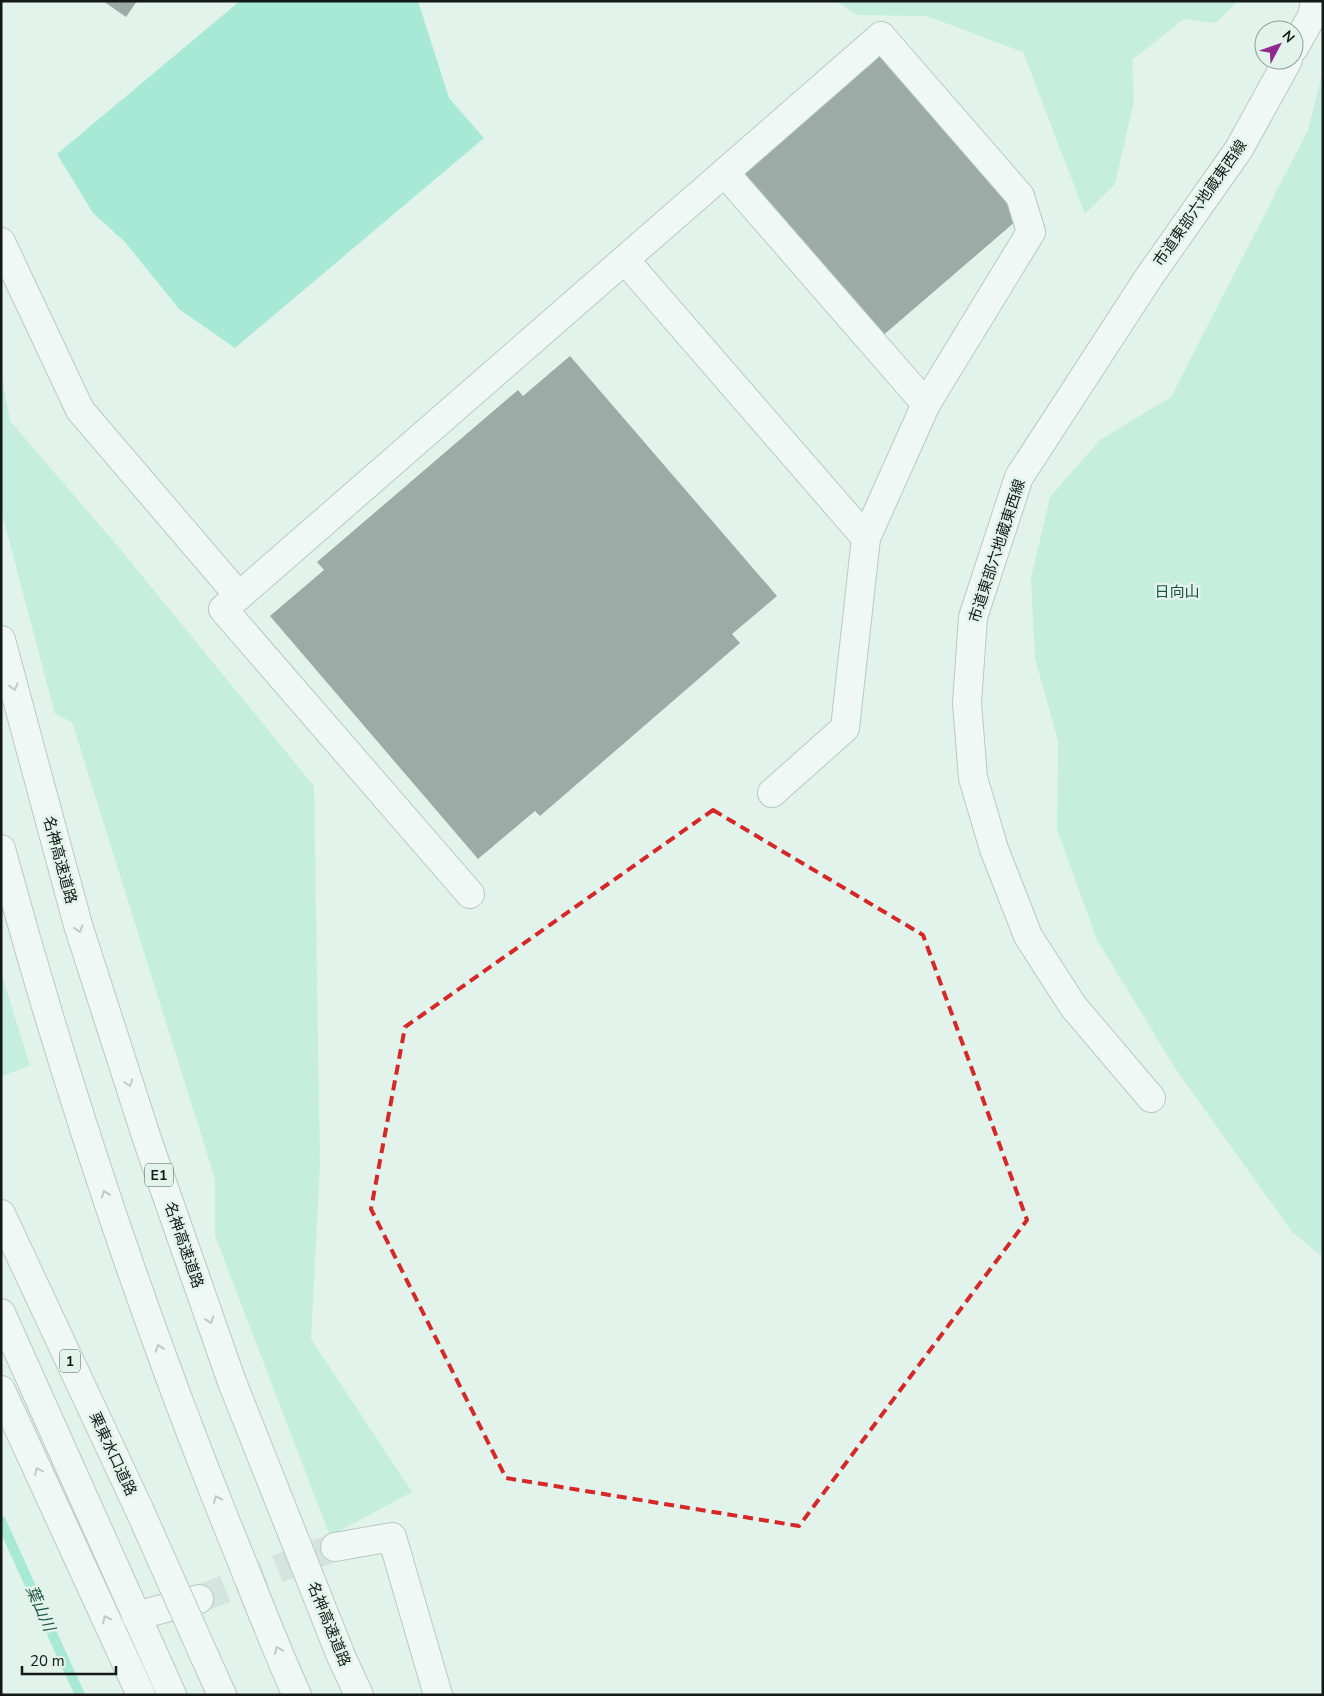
<svg xmlns="http://www.w3.org/2000/svg" width="1324" height="1696" font-family="'Nunito Sans','Noto Sans JP',sans-serif">
  <rect width="100%" height="100%" fill="#e2f3ec"/>
  <g fill="#a2e9ce">
    <path d="M836,1H1238L1216,23L1184,19L1132,60L1134,101L1115,184L1085,214L1023,52L927,16L857,15Z"/>
    <path d="M1323,71V1257L1293,1233L1175,1068L1097,940L1057,829L1058,741L1035,658L1031,578L1050,497L1100,440L1171,397L1308,130Z"/>
    <path d="M1,372L10,421L121,550L314,786L320,1165L311,1339L412,1492L330,1536L215,1236V1179L72,722L55,714L1,510Z"/>
    <path d="M1,972L30,1066L1,1076Z"/>
  </g>
  <path fill="#5fdeb5" d="M240,1H418L449,98L484,138L235,348L179,309L125,242L93,213L57,154Z"/>
  <g fill="none" stroke-linecap="round" stroke-linejoin="round">
    <path stroke="#5fdeb5" stroke-width="10" d="M1,1521L80,1695"/>
  </g>
  <g fill="#485651">
    <path d="M103,1H137L126,17Z"/>
    <path d="M882,52L1023,215L880,338L740,175Z"/>
    <path d="M570,356L777,596L732,634L740,643L540,816L535,811L478,859L270,616L324,570L317,562L518,390L523,396Z"/>
  </g>
  <g fill="none" stroke-linecap="round" stroke-linejoin="round">
    <path stroke="#c3d2cc" stroke-width="28" stroke-dasharray="28 14" stroke-linecap="butt" d="M199,1599L335,1547"/>
    <g stroke="#879690" stroke-width="30">
      <g id="minor">
        <path d="M1294,48L1312,16L1315,1"/>
        <path d="M725,173L926,404"/>
        <path d="M1,242L80,410L239,596L881,36L1020,196L1031,232L926,404L866,538L845,728L772,793"/>
        <path d="M625,260L866,538"/>
        <path d="M239,596L223,609L470,894"/>
        <path d="M1151,1098L1073,1006L1028,936L994,849L973,778L967,703L973,617L1019,477L1149,277L1239,149L1288,60"/>
        <path d="M1,1313L172,1695"/>
        <path d="M335,1547L392,1537L438,1695"/>
        <path d="M136,1616L199,1599"/>
      </g>
    </g>
    <g stroke="#879690" stroke-width="30">
      <g id="highway">
        <path d="M1,640L78,925L148,1142L232,1382L341,1656L359,1695"/>
        <path d="M1,849C63,1076 137,1301 225,1520C249,1578 271,1638 297,1695"/>
        <path d="M1,1214L139,1509"/>
        <path d="M1,1390L141,1695"/>
        <path d="M204,1655L222,1695"/>
      </g>
    </g>
    <use href="#minor" stroke="#fff" stroke-width="28"/>
    <use href="#highway" stroke="#fff" stroke-width="28"/>
    <g stroke="#879690" stroke-width="30" stroke-linecap="butt">
      <path id="highway-bridge" d="M139,1509L204,1655"/>
    </g>
    <use href="#highway-bridge" stroke="#fff" stroke-width="28"/>
  </g>
  <defs><path id="oneway-chevron" d="M-2-3.5L2.5 0L-2 3.5" fill="none" stroke-width="1.6" stroke-linecap="round" stroke-linejoin="round" transform="scale(1.25)"/></defs>
  <g stroke="#959897">
    <use href="#oneway-chevron" transform="translate(14 687) rotate(75)"/>
    <use href="#oneway-chevron" transform="translate(79 929) rotate(73)"/>
    <use href="#oneway-chevron" transform="translate(129 1083) rotate(72)"/>
    <use href="#oneway-chevron" transform="translate(105 1194) rotate(-109)"/>
    <use href="#oneway-chevron" transform="translate(210 1320) rotate(71)"/>
    <use href="#oneway-chevron" transform="translate(159 1348) rotate(-109)"/>
    <use href="#oneway-chevron" transform="translate(38 1471) rotate(-115)"/>
    <use href="#oneway-chevron" transform="translate(217 1499) rotate(-112)"/>
    <use href="#oneway-chevron" transform="translate(106 1619) rotate(-115)"/>
    <use href="#oneway-chevron" transform="translate(278 1650) rotate(-112)"/>
  </g>
  <path d="M0 0H1324V1696H0ZM713,810L923,935L1027,1220L799,1526L506,1478L371,1209L405,1027Z" fill="#e2f3ec" fill-opacity=".55" fill-rule="evenodd"/>
  <path fill="none" stroke="#d62828" stroke-width="4" stroke-dasharray="10 6" stroke-linejoin="round" d="M713,810L923,935L1027,1220L799,1526L506,1478L371,1209L405,1027Z"/>
  <g text-anchor="middle" stroke-width="5" stroke-linejoin="round" paint-order="stroke">
    <g fill="#e2f3ec" stroke="#515a57" stroke-width="1">
      <rect x="145" y="1163.5" width="28" height="23" rx="4"/>
      <rect x="60" y="1349.5" width="20" height="23" rx="4"/>
    </g>
    <g font-size="14" font-weight="bold" fill="#131917">
      <text x="159" y="1180">E1</text>
      <text x="70" y="1366">1</text>
    </g>
    <g font-size="15" fill="#131917" stroke="#e2f3ec">
      <text transform="translate(1200 203) rotate(-55)" y="5">市道東部六地蔵東西線</text>
      <text transform="translate(997 551) rotate(-72)" y="5">市道東部六地蔵東西線</text>
      <text transform="translate(60 860) rotate(75)" y="5">名神高速道路</text>
      <text transform="translate(184 1245) rotate(71)" y="5">名神高速道路</text>
      <text transform="translate(113 1454) rotate(65)" y="5">栗東水口道路</text>
      <text transform="translate(329 1624) rotate(68)" y="5">名神高速道路</text>
    </g>
    <g font-size="15" fill="#1d5241" stroke="#e2f3ec">
      <text x="1177" y="597">日向山</text>
    </g>
    <g font-size="16" font-style="italic" fill="#235746" stroke="#e2f3ec">
      <text transform="translate(41 1608) rotate(66)" y="6">葉山川</text>
    </g>
  </g>
  <rect width="1324" height="1696" fill="none" stroke="#131917" stroke-width="5"/>
  <g transform="translate(1279 45) rotate(49)"><circle r="24" fill="#e2f3ec" stroke="#8f9c97"/>
  <path d="M0-4L9 19L0 12L-9 19Z" fill="#902a90"/>
  <text y="-8" font-size="14" font-weight="bold" text-anchor="middle" fill="#131917">N</text>
  </g>
  <path d="M22 1666v8h94v-8" fill="none" stroke="#131917" stroke-width="2.5"/>
  <text x="30" y="1666" font-size="15" fill="#131917" stroke="#e2f3ec" stroke-width="4" paint-order="stroke">20 m</text>
</svg>
